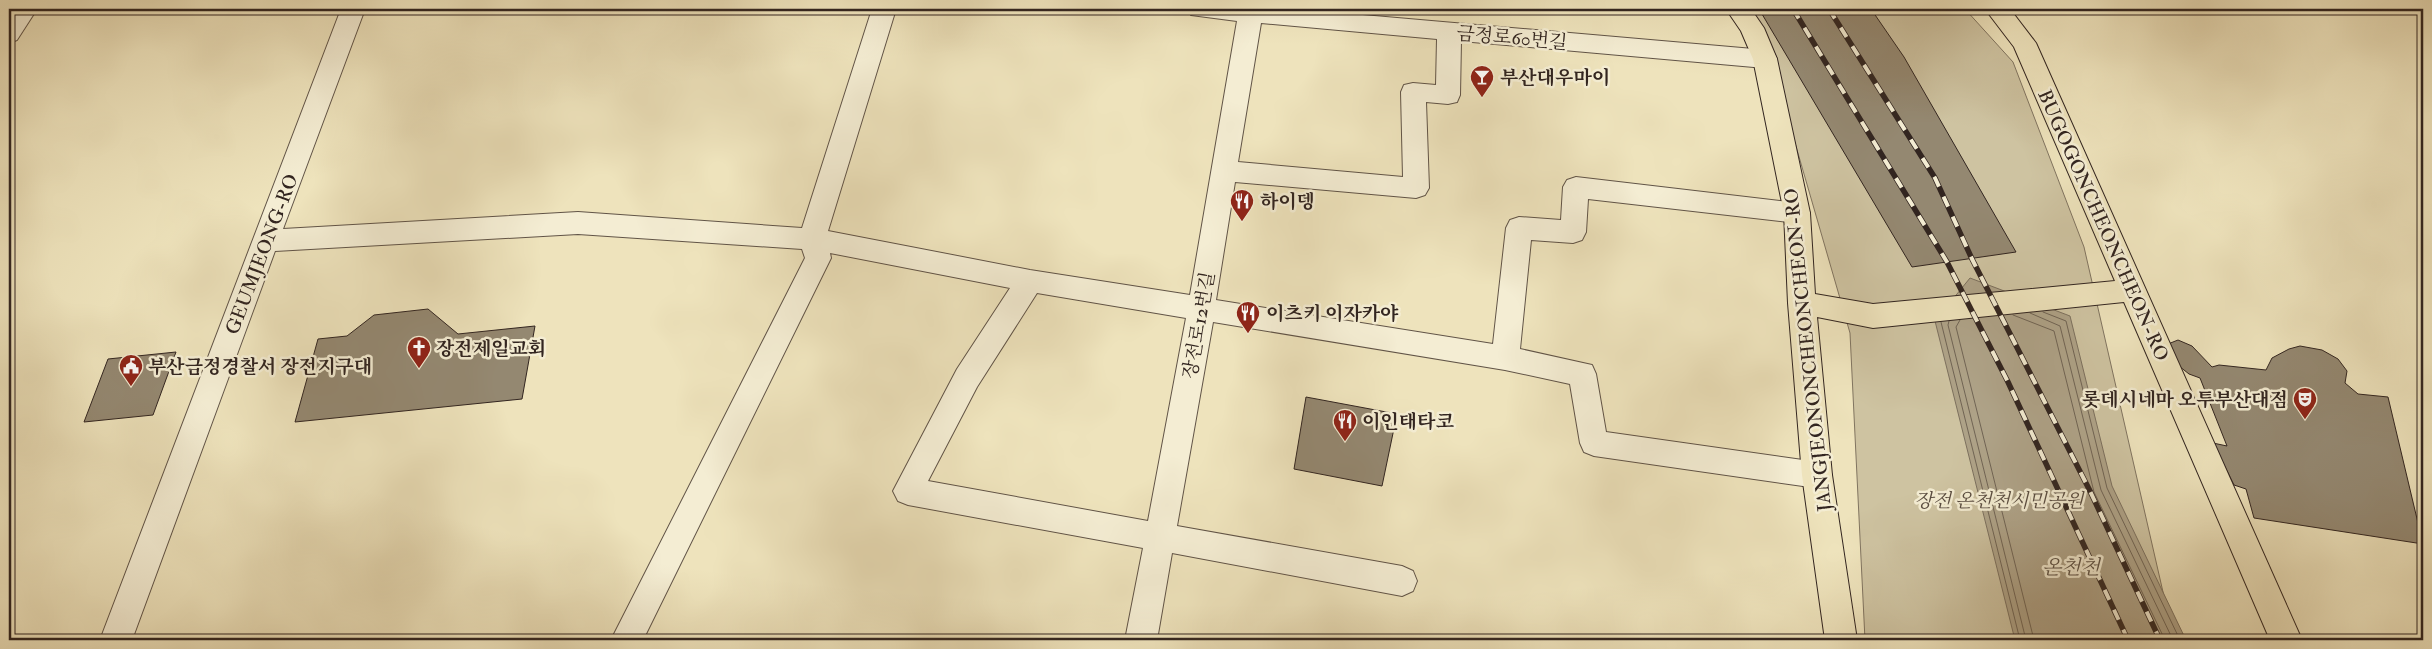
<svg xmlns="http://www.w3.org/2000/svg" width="2432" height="649" font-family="'IM FELL Double Pica','Noto Serif KR',serif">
  <rect width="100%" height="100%" fill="#eee3bc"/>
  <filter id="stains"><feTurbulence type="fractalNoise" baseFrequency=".004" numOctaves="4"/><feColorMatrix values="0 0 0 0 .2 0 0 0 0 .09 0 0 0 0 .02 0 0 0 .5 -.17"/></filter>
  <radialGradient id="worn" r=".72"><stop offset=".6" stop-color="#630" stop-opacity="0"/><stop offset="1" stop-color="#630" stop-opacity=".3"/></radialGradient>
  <path fill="#cec3a1" stroke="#807460" d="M1743,9H1965L2013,62L2084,247L2174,640H1865L1850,333L1780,91Z"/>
  <path fill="#aea287" stroke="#7c705e" d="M1970,278L2070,316L2112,486L2186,640H2015L1935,321Z"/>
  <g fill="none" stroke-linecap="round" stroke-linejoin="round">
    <g stroke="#706454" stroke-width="1">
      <path d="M2043,312L2066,321L2107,488L2180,640"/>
      <path d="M2030,313L2060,326L2101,490L2173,640"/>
      <path d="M2013,315L2054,331L2094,492L2165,640"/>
      <path d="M1960,320L1956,327L2034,640"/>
      <path d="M1949,321L1948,325L2026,640"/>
      <path d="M1941,322L2020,640"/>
    </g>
  </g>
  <g fill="#948871" stroke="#322520">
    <path d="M1759,9H1871L1904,57L2016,252L1912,267Z"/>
    <path d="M428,309L458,334L535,326L522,399L295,422L318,339L347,336L374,315Z"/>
    <path d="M2178,340L2192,346L2212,367L2219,365L2266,370L2272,358L2289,349L2300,346L2322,350L2338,359L2347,371L2345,383L2358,394L2388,397L2423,544L2254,518L2246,489L2234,485L2213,443L2227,446L2200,378L2189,374L2179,366L2168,344Z"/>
    <path d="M176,352L153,415L84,422L108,359Z"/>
    <path d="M1306,397L1397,414L1382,486L1294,469Z"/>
    <path d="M63,638L62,640H9V639Z"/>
  </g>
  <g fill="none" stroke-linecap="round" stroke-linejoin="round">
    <g stroke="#615447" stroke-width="2">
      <g id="minor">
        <path d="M13,9H37L17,40L9,43V15Z"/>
        <path d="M341,9H365L283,229L578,212L802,228L872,9H896L828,231L1030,270L1190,295L1237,21L1191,15L1187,9H1294L1765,50L1774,53L1777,59L1774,65L1765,68L1461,41L1460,95L1457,102L1448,104L1426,102L1429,188L1425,195L1416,198L1235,182L1216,300L1493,344L1506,228L1510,220L1519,217L1561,220L1563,187L1567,180L1576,177L1797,203L1806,206L1810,213L1806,220L1797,223L1588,199L1586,232L1582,240L1573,243L1531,240L1520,349L1592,365L1596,374L1606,432L1817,462L1827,466L1832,475L1827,484L1817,488L1594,456L1584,452L1580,443L1570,384L1505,370L1213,322L1177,526L1402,566L1413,571L1417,581L1413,591L1402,596L1172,553L1157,640H1125L1143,548L908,505L898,501L893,491L957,369L1010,288L830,253L831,258L643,640H611L805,258L802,249L578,234L275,251L132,640H100ZM1261,23L1437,39L1436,85L1413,83L1404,85L1401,92L1403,177L1238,162ZM1037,293L1186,318L1148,521L928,481L977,387Z"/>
      </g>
    </g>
    <g stroke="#322520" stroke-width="2">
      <path id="major" d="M1726,9H1751L1764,28L1777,59L1810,213L1815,294L1873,304L2115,281L2014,47L1985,9H2010L2036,43L2302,640H2270L2124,302L1873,328L1817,317L1832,475L1857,640H1825L1802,475L1788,303L1784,213L1753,59L1741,31Z"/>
    </g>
    <use href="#minor" fill="#f4edd3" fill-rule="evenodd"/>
    <use href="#major" fill="#eee3bc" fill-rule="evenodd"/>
    <g stroke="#322520" stroke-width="5.5">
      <g id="rail">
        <path d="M1793,9L1947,262L2008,382L2128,640"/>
        <path d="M1829,9L1935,178L1972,259L2090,491L2160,640"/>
      </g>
    </g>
    <use href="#rail" stroke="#f4edd3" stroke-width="4" stroke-dasharray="11" stroke-linecap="butt"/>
  </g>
  <defs>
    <g id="bar-pin" transform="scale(1.25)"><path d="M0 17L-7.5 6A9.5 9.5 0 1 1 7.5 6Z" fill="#8f2418" stroke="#f4edd3"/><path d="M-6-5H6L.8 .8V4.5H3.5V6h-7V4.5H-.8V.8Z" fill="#fff"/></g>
    <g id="restaurant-pin" transform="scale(1.25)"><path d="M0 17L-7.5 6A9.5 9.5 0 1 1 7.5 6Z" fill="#8f2418" stroke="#f4edd3"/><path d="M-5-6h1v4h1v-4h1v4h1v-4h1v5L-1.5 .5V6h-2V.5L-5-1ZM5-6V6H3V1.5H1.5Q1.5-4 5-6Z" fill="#fff"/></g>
    <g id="church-pin" transform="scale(1.25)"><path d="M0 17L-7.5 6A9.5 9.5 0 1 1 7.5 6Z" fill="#8f2418" stroke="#f4edd3"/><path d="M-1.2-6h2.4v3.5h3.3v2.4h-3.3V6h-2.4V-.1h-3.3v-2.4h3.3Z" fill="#fff"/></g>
    <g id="civic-pin" transform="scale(1.25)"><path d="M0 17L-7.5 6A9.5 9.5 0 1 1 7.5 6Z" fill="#8f2418" stroke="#f4edd3"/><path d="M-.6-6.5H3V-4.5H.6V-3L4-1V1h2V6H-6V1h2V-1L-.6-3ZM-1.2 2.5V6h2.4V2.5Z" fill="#fff"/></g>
    <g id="theatre-pin" transform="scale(1.25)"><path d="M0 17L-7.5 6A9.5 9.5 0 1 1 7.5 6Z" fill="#8f2418" stroke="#f4edd3"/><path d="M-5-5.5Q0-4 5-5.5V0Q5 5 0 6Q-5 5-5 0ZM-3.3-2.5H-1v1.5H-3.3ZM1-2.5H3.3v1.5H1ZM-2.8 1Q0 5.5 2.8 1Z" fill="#fff"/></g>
  </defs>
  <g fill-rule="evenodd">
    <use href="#bar-pin" x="1482" y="77"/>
    <use href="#restaurant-pin" x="1242" y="201"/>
    <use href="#restaurant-pin" x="1248" y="313"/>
    <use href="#church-pin" x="419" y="348"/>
    <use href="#civic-pin" x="131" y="366"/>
    <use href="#theatre-pin" x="2305" y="399"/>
    <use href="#restaurant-pin" x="1345" y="421"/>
  </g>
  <g text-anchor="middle" stroke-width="5" stroke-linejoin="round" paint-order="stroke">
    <g font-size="19" fill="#322520" stroke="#f4edd3">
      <text transform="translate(1512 37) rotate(5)" y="7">금정로60번길</text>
      <text transform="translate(2104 225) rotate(66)" y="7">BUGOGONCHEONCHEON-RO</text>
      <text transform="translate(261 254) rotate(-69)" y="7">GEUMJEONG-RO</text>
      <text transform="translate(1198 325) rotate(-80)" y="7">장전로12번길</text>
      <text transform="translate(1807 350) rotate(-96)" y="7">JANGJEONONCHEONCHEON-RO</text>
    </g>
    <g font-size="19" font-weight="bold" fill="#322520" stroke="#f4edd3" text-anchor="start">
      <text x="1500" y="84">부산대우마이</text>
      <text x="1260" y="208">하이뎅</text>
      <text x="1266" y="320">이츠키 이자카야</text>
      <text x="436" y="355">장전제일교회</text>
      <text x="148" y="373">부산금정경찰서 장전지구대</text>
      <text x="2288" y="406" text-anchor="end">롯데시네마 오투부산대점</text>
      <text x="1362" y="428">이인태타코</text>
    </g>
    <g font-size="19" font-style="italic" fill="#594c40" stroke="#f4edd3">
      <text x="1999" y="507">장전 온천천시민공원</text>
    </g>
    <g font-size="20" font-style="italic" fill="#5d5144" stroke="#f4edd3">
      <text x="2071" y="574">온천천</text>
    </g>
  </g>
  <rect width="2432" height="649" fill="none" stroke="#eee3bc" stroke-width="30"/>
  <rect x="10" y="10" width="2412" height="629" fill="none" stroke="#322520" stroke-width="2.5"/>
  <rect x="15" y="15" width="2402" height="619" fill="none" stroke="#322520"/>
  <rect width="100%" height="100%" filter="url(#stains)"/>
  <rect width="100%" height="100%" fill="url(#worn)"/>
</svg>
